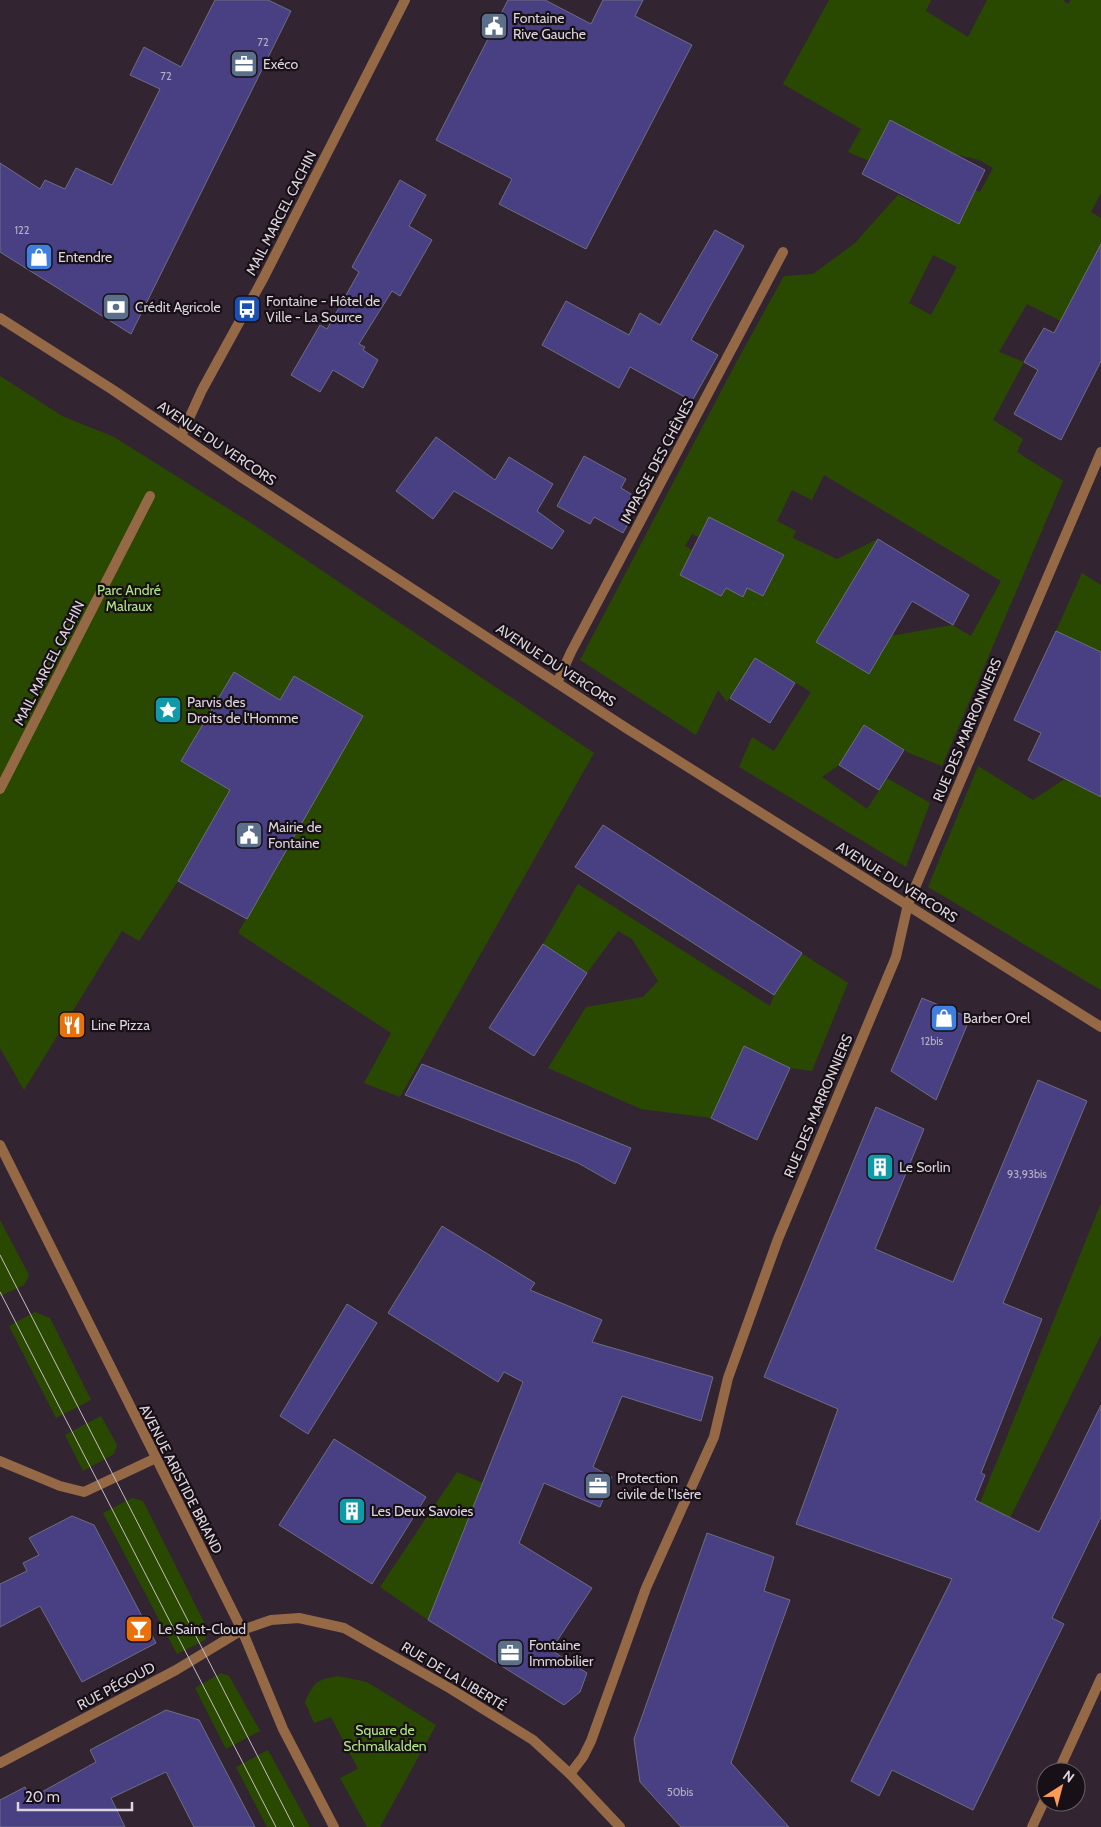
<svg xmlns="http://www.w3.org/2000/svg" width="1101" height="1827" font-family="Cabin,sans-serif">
  <rect width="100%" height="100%" fill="#332432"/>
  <g fill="#2a4900" fill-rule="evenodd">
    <path d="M829,0H931L926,11L968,37L987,0H1063L1068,4L1071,0H1101V193L1091,212L1101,218V341L1027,304L999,352L1024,362L993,420L1023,439L1017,452L1063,481L942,766L909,753L864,725L839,765L822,777L867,809L887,778L930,803L906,867L739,767L752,737L774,751L811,692L755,658L727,702L718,690L696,735L580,660L737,361L784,276L813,274L855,243L898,195L925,208L931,197L961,219L975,190L980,192L993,168L979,160L954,154L890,120L869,161L848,152L861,129L783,84ZM933,255L957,267L931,315L909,303ZM824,475L1001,581L971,636L952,625L891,636L869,674L816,642L878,539L837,559L793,538L796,531L777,521L792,490L812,500ZM692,534L775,573L764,596L747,588L743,597L726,588L721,596L680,575L693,550L685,546Z"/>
    <path d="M0,376L62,416L114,437L251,523L594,753L400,1097L364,1083L391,1033L238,933L363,716L295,676L280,700L234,672L181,761L230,790L178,881L139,941L122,931L24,1090L0,1048Z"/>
    <path d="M1082,573L1101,585V652L1056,631Z"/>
    <path d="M978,766L1033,800L1075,772L1101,797V990L928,887Z"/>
    <path d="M578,884L770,1006L774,995L801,953L848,983L812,1071L790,1068L744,1047L711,1118L641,1109L548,1068L586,1007L643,997L658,981L632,939L618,931L587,973L543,944Z"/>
    <path d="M1101,1203V1335L1010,1518L980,1503Z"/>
    <path d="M0,1220L29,1275L24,1285L0,1296Z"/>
    <path d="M35,1312L50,1318L91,1400L56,1418L9,1326Z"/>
    <path d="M101,1416L117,1445L114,1454L83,1471L65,1435Z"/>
    <path d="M457,1472L483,1483L428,1620L380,1587Z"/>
    <path d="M132,1498L143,1501L208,1630L205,1640L177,1654L103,1513Z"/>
    <path d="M221,1673L229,1676L260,1731L226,1749L195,1688Z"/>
    <path d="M338,1676L367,1682L436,1725L380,1827H367L340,1778L358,1769L331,1717L314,1723L305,1702C314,1682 316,1680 338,1676Z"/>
    <path d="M268,1750L310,1827H267L236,1767Z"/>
  </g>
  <g fill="#484082" stroke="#6d6d82">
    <path d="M215,0H268L291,11L131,334L0,252V163L40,189L45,180L65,189L76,168L112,185L160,89L130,75L144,47L181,67Z"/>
    <path d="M508,0H545L591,24L603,0H643L635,16L692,45L586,249L499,204L512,179L436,140Z"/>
    <path d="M890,120L985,170L959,224L862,174Z"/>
    <path d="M400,180L426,195L409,226L432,240L400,296L392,291L359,344L365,347L363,350L378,360L363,388L333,370L320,392L291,375L320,325L327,329L359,272L352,267Z"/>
    <path d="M715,230L744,246L691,340L718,355L692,401L630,367L619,388L542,345L566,301L629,335L640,313L660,325Z"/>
    <path d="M1101,244V361L1061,440L1014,414L1038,370L1024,362L1044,328L1054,333Z"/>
    <path d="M436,437L495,480L509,457L553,484L537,511L564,531L552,549L454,491L433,519L396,491Z"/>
    <path d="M584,456L626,479L621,488L641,500L623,533L594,517L590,524L557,506Z"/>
    <path d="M709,517L784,555L763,596L747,588L743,597L726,588L721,596L680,575Z"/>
    <path d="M878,539L969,595L953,625L912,601L869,674L816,642Z"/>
    <path d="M1056,631L1101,652V797L1028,760L1041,733L1014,720Z"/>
    <path d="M755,658L795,683L770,723L730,698Z"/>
    <path d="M234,672L280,700L294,676L363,716L247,919L178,881L230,790L181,761Z"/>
    <path d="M864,725L904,750L879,790L839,765Z"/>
    <path d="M603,825L802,953L774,995L575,867Z"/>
    <path d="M543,944L587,973L534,1056L489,1028Z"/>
    <path d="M922,998L970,1018L936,1100L891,1071Z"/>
    <path d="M744,1046L790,1068L757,1140L711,1118Z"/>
    <path d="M422,1064L631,1148L615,1184L578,1163L405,1095Z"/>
    <path d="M1038,1080L1087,1101L1003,1303L1042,1319L981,1473L985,1475L975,1500L1039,1532L1101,1405V1517L1052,1618L1064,1624L973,1810L892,1770L879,1796L851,1781L952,1579L796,1524L838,1409L764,1377L876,1107L924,1129L875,1249L953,1282Z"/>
    <path d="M442,1226L535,1283L530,1290L602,1320L592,1342L713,1377L701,1421L622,1396L593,1467L612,1477L600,1507L544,1483L519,1543L592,1588L551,1650L587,1673L580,1692L564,1705L428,1620L523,1382L504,1372L498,1382L388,1313Z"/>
    <path d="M347,1304L377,1323L308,1434L280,1416Z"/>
    <path d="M334,1439L426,1497L372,1584L279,1525Z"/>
    <path d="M72,1516L94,1525L156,1643L82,1682L40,1606L0,1627V1584L27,1571L23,1563L39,1555L29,1538Z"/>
    <path d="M707,1533L774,1557L764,1591L790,1600L731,1763L789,1827H681L640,1782L634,1739Z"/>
    <path d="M166,1710L199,1720L255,1827H194L166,1772L111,1798L125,1827H0V1800L25,1787L31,1798L96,1762L90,1750Z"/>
  </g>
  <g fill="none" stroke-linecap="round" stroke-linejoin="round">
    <path stroke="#956945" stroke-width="10" d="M557,683L571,652L783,252"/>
    <path stroke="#956945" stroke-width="10" d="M0,789L150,496"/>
    <g stroke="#956945" stroke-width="10">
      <path d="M181,436L202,390L264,277L405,0"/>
      <path d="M0,1145L242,1630L283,1729L334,1827"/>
      <path d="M0,1461L60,1486L84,1492L156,1458"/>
      <path d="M0,1763L176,1670L242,1630L271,1620L299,1618L344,1628L451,1689L533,1740L570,1774L620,1827"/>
      <path d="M1058,1772L1101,1678"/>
      <path d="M570,1774L583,1757L591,1741L646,1588L714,1437L728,1378L778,1239L896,957L908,904L1101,452"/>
      <path d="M1032,1827L1046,1797"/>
    </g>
    <path stroke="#956945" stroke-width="10" d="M0,318L113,390L241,477L626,728L1101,1027"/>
    <g stroke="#c6bbc5" stroke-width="1">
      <path d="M0,1255L294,1827"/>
      <path d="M0,1292L276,1827"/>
    </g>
  </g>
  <defs>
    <g id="civic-square" transform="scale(1.4375)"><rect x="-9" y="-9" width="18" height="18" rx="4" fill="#5c6f8a" stroke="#171016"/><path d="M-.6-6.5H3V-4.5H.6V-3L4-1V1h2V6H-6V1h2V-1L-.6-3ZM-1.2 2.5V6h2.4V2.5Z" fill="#fff"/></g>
    <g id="office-square" transform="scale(1.4375)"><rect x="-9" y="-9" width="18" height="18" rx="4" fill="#5c6f8a" stroke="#171016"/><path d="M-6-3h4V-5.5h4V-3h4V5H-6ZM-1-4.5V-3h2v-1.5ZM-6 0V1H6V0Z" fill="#fff"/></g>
    <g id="shop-square" transform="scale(1.4375)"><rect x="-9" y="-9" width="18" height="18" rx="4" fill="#3f7fe0" stroke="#171016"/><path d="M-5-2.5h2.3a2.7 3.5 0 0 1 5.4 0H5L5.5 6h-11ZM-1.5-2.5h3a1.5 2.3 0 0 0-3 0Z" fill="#fff"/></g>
    <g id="bank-square" transform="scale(1.4375)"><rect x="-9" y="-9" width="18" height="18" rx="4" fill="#5c6f8a" stroke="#171016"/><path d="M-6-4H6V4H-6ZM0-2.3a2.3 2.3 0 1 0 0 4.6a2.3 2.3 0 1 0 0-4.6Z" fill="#fff"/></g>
    <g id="bus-square" transform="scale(1.4375)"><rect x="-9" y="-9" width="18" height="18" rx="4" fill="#1a4fb4" stroke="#171016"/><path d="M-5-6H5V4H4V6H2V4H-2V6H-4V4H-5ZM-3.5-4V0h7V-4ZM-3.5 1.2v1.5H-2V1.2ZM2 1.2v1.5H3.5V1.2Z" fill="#fff"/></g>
    <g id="sight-square" transform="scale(1.4375)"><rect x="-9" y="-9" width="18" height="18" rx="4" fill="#0f9aa8" stroke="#171016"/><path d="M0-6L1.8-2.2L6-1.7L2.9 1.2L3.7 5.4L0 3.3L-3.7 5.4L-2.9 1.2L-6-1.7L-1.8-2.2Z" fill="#fff"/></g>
    <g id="restaurant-square" transform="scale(1.4375)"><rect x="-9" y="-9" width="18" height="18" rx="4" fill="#e8710a" stroke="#171016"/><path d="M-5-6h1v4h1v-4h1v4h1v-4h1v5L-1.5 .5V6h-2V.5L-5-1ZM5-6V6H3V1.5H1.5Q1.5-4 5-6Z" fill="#fff"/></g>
    <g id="building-square" transform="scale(1.4375)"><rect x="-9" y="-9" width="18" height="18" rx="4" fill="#0f9aa8" stroke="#171016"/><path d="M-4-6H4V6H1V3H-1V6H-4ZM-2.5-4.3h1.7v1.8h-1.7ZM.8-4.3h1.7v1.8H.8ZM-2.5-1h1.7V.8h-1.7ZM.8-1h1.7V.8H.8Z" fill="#fff"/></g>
    <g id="bar-square" transform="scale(1.4375)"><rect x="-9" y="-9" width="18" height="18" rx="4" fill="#e8710a" stroke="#171016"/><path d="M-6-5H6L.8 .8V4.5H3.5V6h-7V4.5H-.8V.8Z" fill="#fff"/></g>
  </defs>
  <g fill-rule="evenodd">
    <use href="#civic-square" x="494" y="26"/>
    <use href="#office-square" x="244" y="64"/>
    <use href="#shop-square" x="39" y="257"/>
    <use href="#bank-square" x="116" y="307"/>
    <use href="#bus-square" x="247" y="309"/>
    <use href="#sight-square" x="168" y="710"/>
    <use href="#civic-square" x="249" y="835"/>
    <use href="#shop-square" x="944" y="1018"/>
    <use href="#restaurant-square" x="72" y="1025"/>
    <use href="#building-square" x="880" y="1167"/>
    <use href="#office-square" x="598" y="1486"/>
    <use href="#building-square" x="352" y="1511"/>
    <use href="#bar-square" x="139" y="1629"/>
    <use href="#office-square" x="510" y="1653"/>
  </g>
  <g text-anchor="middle" stroke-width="4.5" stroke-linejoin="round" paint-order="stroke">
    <g font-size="11" fill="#b8afc6">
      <text x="263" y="46">72</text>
      <text x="166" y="80">72</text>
      <text x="22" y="234">122</text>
      <text x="932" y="1045">12bis</text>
      <text x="1027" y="1178">93,93bis</text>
      <text x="680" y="1796">50bis</text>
    </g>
    <g font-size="14" fill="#ded4dd" stroke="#171016" text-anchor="start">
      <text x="513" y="23">Fontaine<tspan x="513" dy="16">Rive Gauche</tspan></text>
      <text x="263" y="69">Exéco</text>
      <text x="58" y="262">Entendre</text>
      <text x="266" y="306">Fontaine - Hôtel de<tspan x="266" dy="16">Ville - La Source</tspan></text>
      <text x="135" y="312">Crédit Agricole</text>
      <text x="187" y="707">Parvis des<tspan x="187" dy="16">Droits de l'Homme</tspan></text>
      <text x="268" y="832">Mairie de<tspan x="268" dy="16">Fontaine</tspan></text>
      <text x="963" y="1023">Barber Orel</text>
      <text x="91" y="1030">Line Pizza</text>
      <text x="899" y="1172">Le Sorlin</text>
      <text x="617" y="1483">Protection<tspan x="617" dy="16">civile de l'Isère</tspan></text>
      <text x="371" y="1516">Les Deux Savoies</text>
      <text x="158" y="1634">Le Saint-Cloud</text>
      <text x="529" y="1650">Fontaine<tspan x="529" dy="16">Immobilier</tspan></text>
    </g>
    <g font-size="14" fill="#ded4dd" stroke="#171016">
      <text transform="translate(281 213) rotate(-63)" y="5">MAIL MARCEL CACHIN</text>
      <text transform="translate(217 443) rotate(34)" y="5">AVENUE DU VERCORS</text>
      <text transform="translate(657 461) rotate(-62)" y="5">IMPASSE DES CHÊNES</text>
      <text transform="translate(49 663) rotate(-63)" y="5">MAIL MARCEL CACHIN</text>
      <text transform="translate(556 665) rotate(33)" y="5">AVENUE DU VERCORS</text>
      <text transform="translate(967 730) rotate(-67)" y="5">RUE DES MARRONNIERS</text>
      <text transform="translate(897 882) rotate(32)" y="5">AVENUE DU VERCORS</text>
      <text transform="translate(818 1106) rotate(-67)" y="5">RUE DES MARRONNIERS</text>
      <text transform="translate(181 1479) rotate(63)" y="5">AVENUE ARISTIDE BRIAND</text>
      <text transform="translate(454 1676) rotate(31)" y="5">RUE DE LA LIBERTÉ</text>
      <text transform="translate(116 1686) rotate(-28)" y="5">RUE PÉGOUD</text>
    </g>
    <g font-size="14" fill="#b1e583" stroke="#171016">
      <text x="129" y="595">Parc André<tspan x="129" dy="16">Malraux</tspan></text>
      <text x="385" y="1735">Square de<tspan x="385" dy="16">Schmalkalden</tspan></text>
    </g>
  </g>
  <g transform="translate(1061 1787) rotate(36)"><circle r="24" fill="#171016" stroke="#675e66"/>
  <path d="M0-4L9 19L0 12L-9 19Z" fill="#fe9c57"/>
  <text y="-8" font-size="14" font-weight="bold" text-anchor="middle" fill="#ded4dd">N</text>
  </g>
  <path d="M18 1802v8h114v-8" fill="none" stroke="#ded4dd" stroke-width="2.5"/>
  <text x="25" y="1802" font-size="15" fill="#ded4dd" stroke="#171016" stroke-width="4" paint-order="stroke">20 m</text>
</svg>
